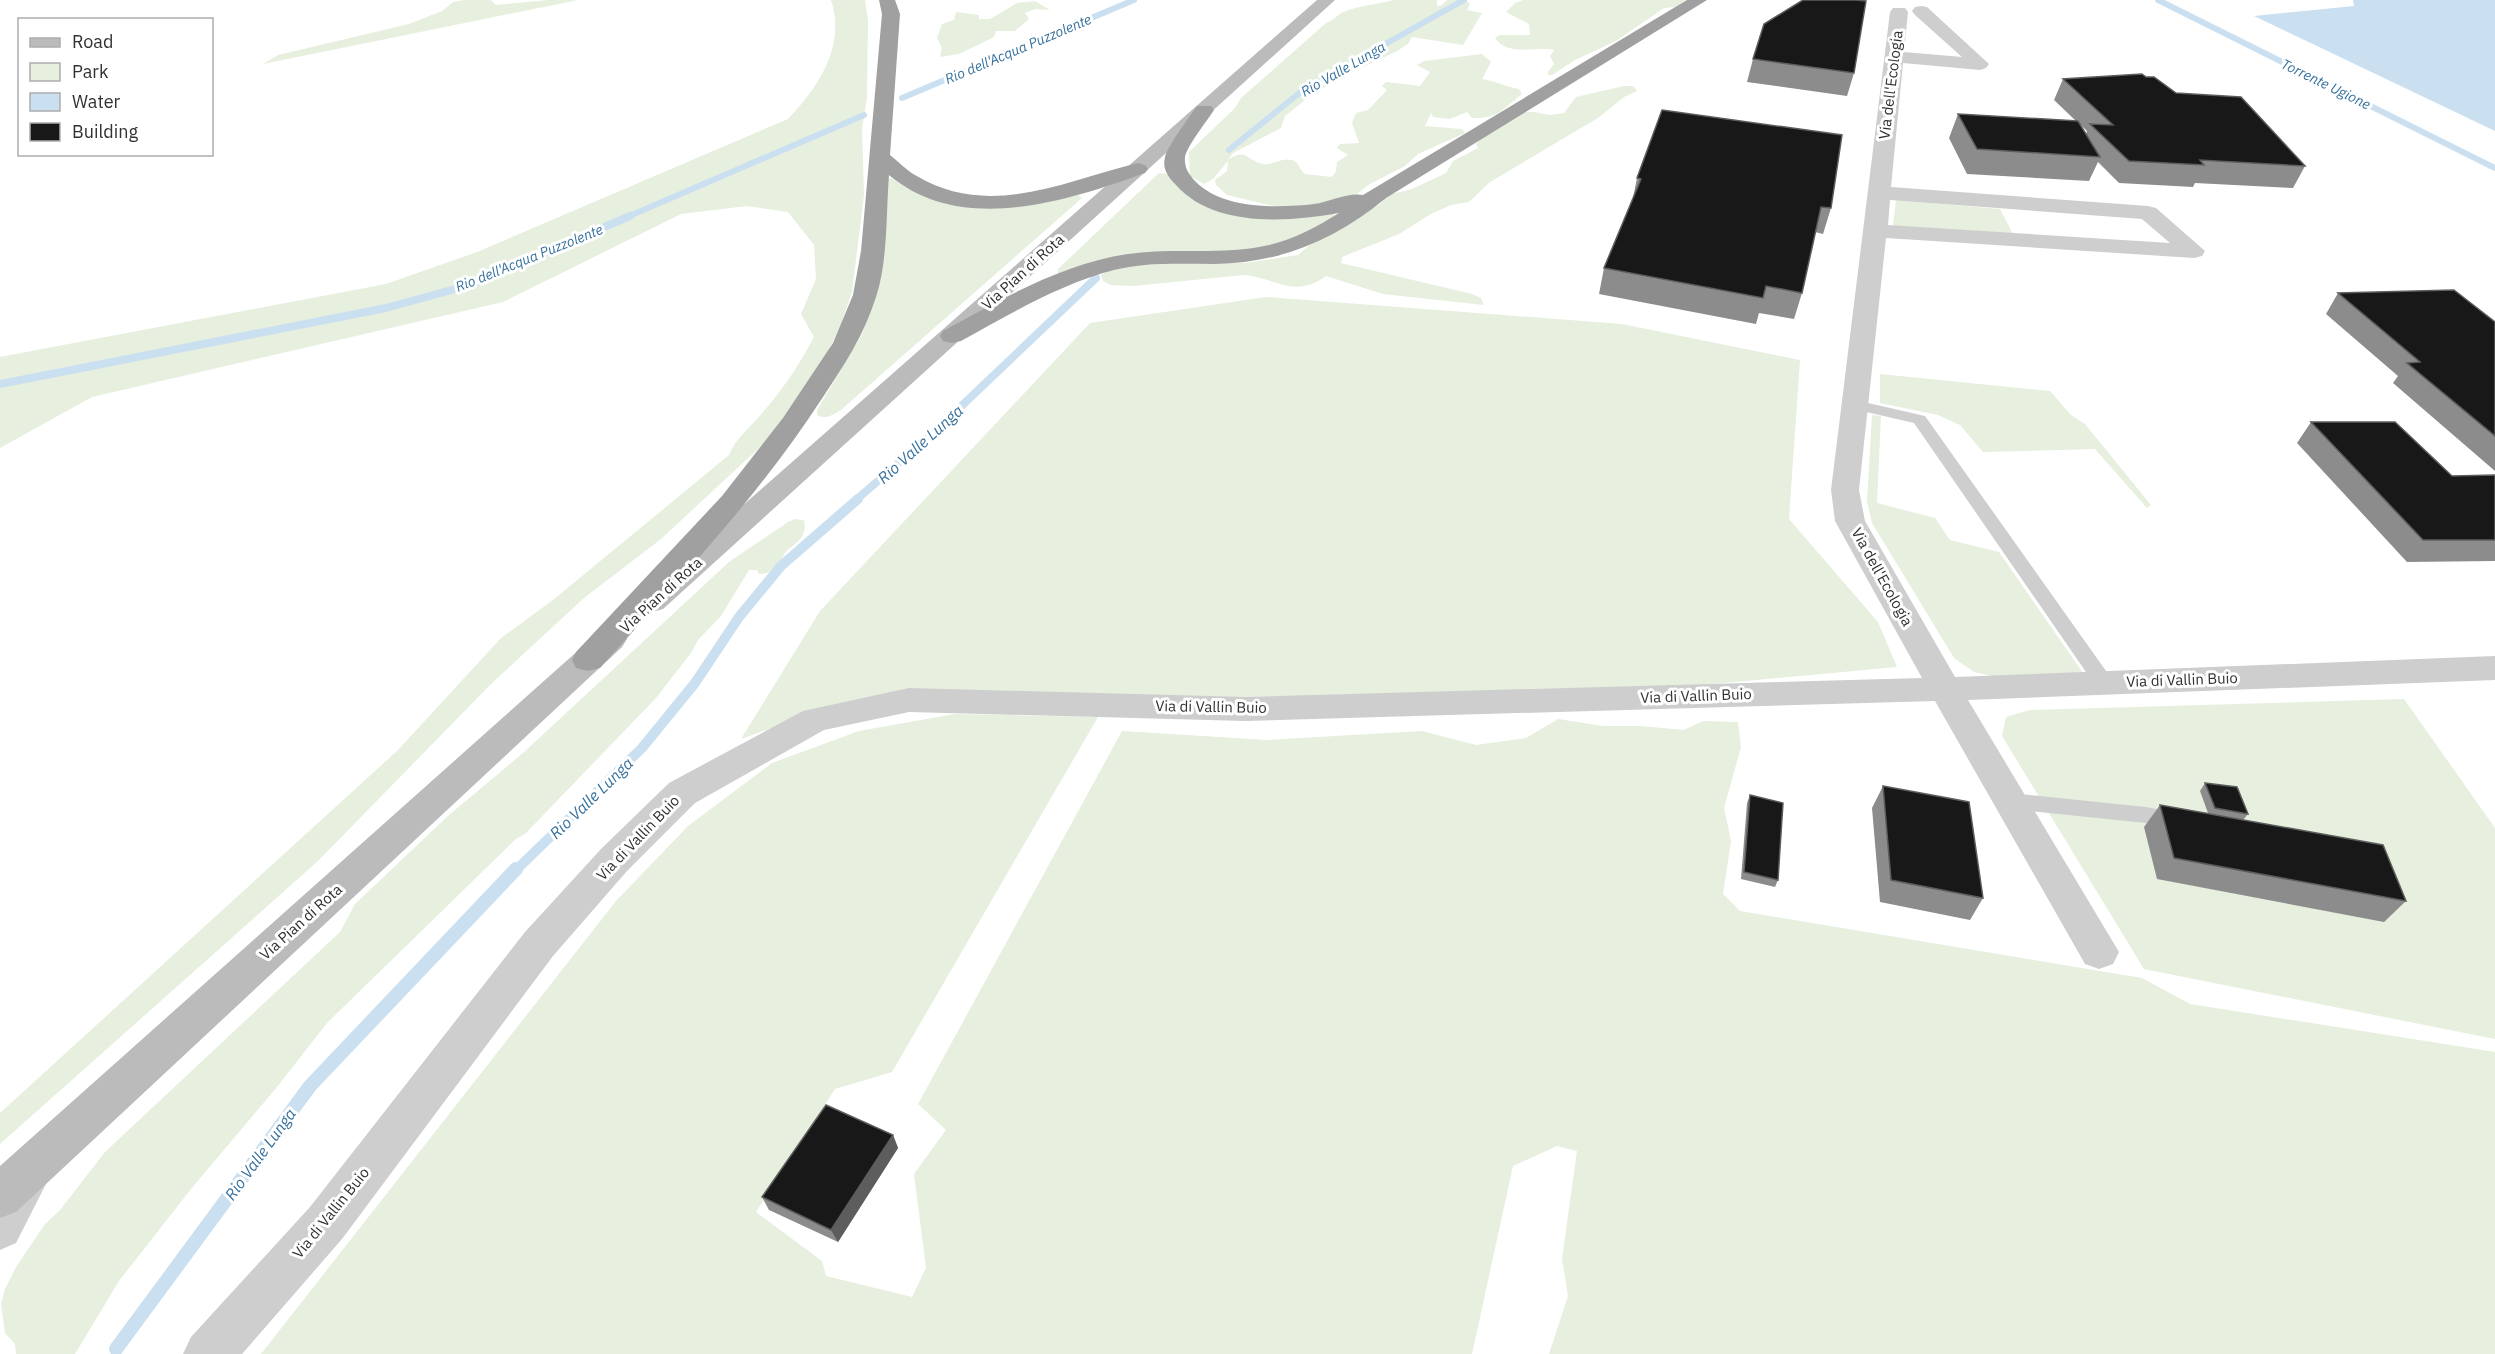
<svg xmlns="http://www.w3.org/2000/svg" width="2495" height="1354" font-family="'IBM Plex Sans',sans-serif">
  <rect width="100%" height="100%" fill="#fff"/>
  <g fill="#e7efdf">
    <path d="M464,0H491L496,5L548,0H578L263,64L278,55L409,24L442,11L453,2Z"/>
    <path d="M831,0H865L868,20L867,98L862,129L864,195L852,292L840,327L820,367L795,405L759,448L661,539L584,598L490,685L318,861L0,1144V1113L398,750L501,638L553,600L729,455C737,436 751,427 764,411C784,388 799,365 814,337L801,314L816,279L814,245L788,212L747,206L681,214L503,302L92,397L0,448V357L386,284L477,252L788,119C819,87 846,45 831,0Z"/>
    <path d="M1394,0H1437V6L1442,5L1447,0H1463L1470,3L1467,10L1482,13L1463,45L1412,37L1408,44L1397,51L1336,80L1305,100L1285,116L1281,128L1233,153L1228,160C1246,147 1247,161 1263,164C1270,166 1282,157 1292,160C1298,161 1300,170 1305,174L1332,177L1336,171L1337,162L1348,155L1337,148L1340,144L1359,143L1352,123L1356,113L1368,110L1387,90L1382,86L1386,82L1420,86L1430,72L1417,65L1424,61L1482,54L1491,62L1482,79C1496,81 1506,87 1519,89L1522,94C1502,109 1499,119 1472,118L1467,112L1450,119L1433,117L1431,113L1425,126L1462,129L1465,133L1418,154L1405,166L1368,185L1356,195L1334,202L1285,207L1269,205L1227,195L1216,185L1215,180L1227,171L1228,161L1213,179L1204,184L1190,176L1189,152L1235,108L1241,98L1326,23C1335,20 1337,14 1346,11C1362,5 1379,4 1394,0Z"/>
    <path d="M1523,0H1686L1675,7L1664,8L1616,41L1575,60L1552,75H1548V72L1554,64L1550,56L1554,50C1535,46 1508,57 1495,38L1499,35H1530L1529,24L1506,12L1515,3Z"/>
    <path d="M1035,1L1050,10L1035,9L1025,13L1029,19L1015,31H996L994,37L959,54L940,57L942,48L937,38L942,24L954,20L956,12L979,15V19H990L1017,3Z"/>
    <path d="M1624,86H1633L1637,91L1624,97L1598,118L1490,182L1469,202L1451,205L1431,214L1399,234L1342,257L1341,263L1472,294L1481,298L1484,305L1383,294L1326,276C1295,299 1276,278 1244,275L1133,286L1111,285L1103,281L1101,275L1114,267L1212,261L1245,263L1298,255L1312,243L1380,204L1388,195L1412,189L1446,173L1453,161L1478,148L1476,144L1479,141L1475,137L1516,112H1534L1550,115L1564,113L1576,97Z"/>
    <path d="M1159,173L1167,174L1183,192L1200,201L1332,213L1336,216L1313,230L1272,246L1058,274V269Z"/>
    <path d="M891,178L908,189L927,196L1026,205L1078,195L1082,198L841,410C833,415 825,420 817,415V410L861,336L874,301L887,180Z"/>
    <path d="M1896,200L2000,209L2013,234L1893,226Z"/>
    <path d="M1266,297L1622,324L1800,360L1789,519L1878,622L1897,667L1637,691L841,703L741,739L820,611L1090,323Z"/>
    <path d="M1880,374L2050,391L2071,415L2085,424L2151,505L2147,508L2095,449L1983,452L1960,425L1938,415L1880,403Z"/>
    <path d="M1872,415L1881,416L1877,503L1935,518L1950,540L1999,552L2083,673L1996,677L1974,672L1954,658L1872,523L1867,501Z"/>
    <path d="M795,519L804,520C808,540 793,543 784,554C782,557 782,561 781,564L767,573L759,574L757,570H749L721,616L698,640L691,653L656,698L525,834L516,839L327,1023L277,1087L191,1189L119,1281L75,1354H16L15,1344L5,1333L1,1304L5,1289L16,1267L45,1224L60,1210L105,1152L340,932L355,904L449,815L523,753L729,562L788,522Z"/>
    <path d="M2404,699L2495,828V1039L2144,969L2002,736L2006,717L2030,710Z"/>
    <path d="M955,714L1098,717L892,1072L835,1089L756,1212L822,1261L826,1276L912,1297L926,1268L914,1174L946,1130L918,1104L1122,731L1267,740L1422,731L1476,745L1526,738L1558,719L1603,726H1641L1684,730L1703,721L1738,722L1741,747L1724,808L1731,841L1723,894L1740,911L2142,978L2190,1004L2495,1052V1354H1549L1568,1296L1562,1259L1577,1151L1557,1146L1513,1166L1472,1354H261L616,901L688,826L772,763L859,731Z"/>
  </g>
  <path fill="#cae0f0" d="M2353,0H2495V131L2254,16L2354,6Z"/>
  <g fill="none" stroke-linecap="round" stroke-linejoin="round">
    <g stroke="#cae0f0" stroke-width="6">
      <path d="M2158,0L2495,168"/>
      <path d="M902,98L1134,0"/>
      <path d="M1229,150L1303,90L1464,0"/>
      <path d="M627,217L864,115"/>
    </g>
    <g stroke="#cae0f0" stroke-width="8">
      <path d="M0,384L386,308L470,285L630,216"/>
      <path d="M856,500L932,434L1096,278"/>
    </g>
    <path stroke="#cae0f0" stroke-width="10" d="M515,871L642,748L695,683L739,617L781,566L858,499"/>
    <path stroke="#cae0f0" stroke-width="14" d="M116,1349L310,1086L516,869"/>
    <g fill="#cecece" fill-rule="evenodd">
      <path d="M1855,400L1925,416L2111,678L2114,683L2111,688L2104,690L2097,688L1914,423L1849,408L1847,405Z"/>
      <path d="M2011,793L2146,807L2186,815L2189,821L2186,827L2178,829L2146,823L2011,809L2003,807L2000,801L2003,795Z"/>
    </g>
    <g fill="#cecece" fill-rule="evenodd">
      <path d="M1921,6L1927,7L1989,64L1986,68L1980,70L1903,63L1891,187L2148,206L2156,208L2205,251L2202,256L2194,258L1886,238L1859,490L1865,521L1955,677L2495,656V680L1968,700L2119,952L2113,964L2099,969L2085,964L1935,701L1245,721L909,712L824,730L695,803L627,871L553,956L342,1239L242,1354H183L191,1337L310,1207L525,932L601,849L669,783L803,711L909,688L1245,697L1922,678L1835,521L1831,490L1890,12L1893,8H1905L1908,12L1904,52L1962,57L1915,15L1912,11L1915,7ZM1890,200L2142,219L2170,243L1888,225Z"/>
      <path d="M28,1154L44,1161L50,1176L16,1243L0,1250V1182L12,1161Z"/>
    </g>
    <g fill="#bbb" fill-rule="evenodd">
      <path d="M1317,0H1335L663,609L652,612L641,609L636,602L641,595Z"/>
      <path d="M611,628L622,631L627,639L622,647L16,1212L0,1218V1166L600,631Z"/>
    </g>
    <g fill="#a0a0a0" fill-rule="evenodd">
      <path d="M879,0H895L900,14L890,155C898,161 906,170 915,175C989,220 1064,181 1138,163L1145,165L1148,169L1145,173C1067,201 961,236 889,175C886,213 888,261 876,297C864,335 845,364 823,397C759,496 678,581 600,668L588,671L576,668L572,660L576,652L722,496L783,418L833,343L853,295L861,251L882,14Z"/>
      <path d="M1687,0H1707L1386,198C1335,240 1281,263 1215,264C1181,264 1147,262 1114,270C1060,284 1010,314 961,341L952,343L943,341L940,336L943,331C1002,299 1061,264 1128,254C1174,247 1223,256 1269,245C1294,239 1317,227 1339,213C1288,222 1214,228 1176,185C1168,177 1162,169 1165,157C1167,147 1190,116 1197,106H1211L1214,110C1207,121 1187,146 1185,157C1184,168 1189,174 1195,181C1223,210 1278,208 1314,204C1329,202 1349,192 1363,195Z"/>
    </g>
  </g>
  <g fill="#8c8c8c" fill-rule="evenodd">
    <path d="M1753,59L1854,73L1847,96L1747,82Z"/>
    <path d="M2146,77L2305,166L2293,188L2195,183L2193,187L2119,183L2098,162L2089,181L1967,174L1949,138L1958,114L2076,121L2054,100L2063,79ZM2080,124L2087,131L2086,134Z"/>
    <path d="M1637,178L1831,208L1823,234L1815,232L1802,293L1794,319L1759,313L1756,324L1599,294L1604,268L1632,203Z"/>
    <path d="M2338,293L2495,322V471L2393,383L2398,376L2326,314Z"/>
    <path d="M2311,422L2452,476L2495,475V561L2407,562L2297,443Z"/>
    <path d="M2205,783L2248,814L2243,820L2406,901L2384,922L2157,879L2144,827L2160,805L2208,813L2200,791Z"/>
    <path d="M1883,786L1983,898L1970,920L1880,902L1872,808Z"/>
    <path d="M1750,795L1778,880L1775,887L1741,879L1747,803Z"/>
    <path d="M893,1135L898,1148L838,1242L769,1210L762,1197Z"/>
  </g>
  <path fill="#5d5d5d" d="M893,1135L898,1148L838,1242L831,1230Z"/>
  <g fill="#181818" stroke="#5d5d5d" stroke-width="1.5">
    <path d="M1803,0H1856L1866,1L1854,73L1753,59L1764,24Z"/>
    <path d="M2142,74L2146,77H2154L2176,93L2241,97L2305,166L2200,160L2204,165L2129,161L2090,124L2113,125L2063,79Z"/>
    <path d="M1662,110L1842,135L1831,208L1821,207L1802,293L1766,286L1763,298L1604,268L1641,179L1637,178Z"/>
    <path d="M1958,114L2078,121L2100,157L1977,149Z"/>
    <path d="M2454,290L2495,322V436L2407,363L2420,362L2338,293Z"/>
    <path d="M2311,422H2395L2452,476L2495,475V540H2423Z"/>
    <path d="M2205,783L2237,787L2248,814L2215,808Z"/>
    <path d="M1883,786L1969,802L1983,898L1891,880Z"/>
    <path d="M1750,795L1783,803L1778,880L1744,872Z"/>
    <path d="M2160,805L2383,845L2406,901L2174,858Z"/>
    <path d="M826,1105L893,1135L831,1230L762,1197Z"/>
  </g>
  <g text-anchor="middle" stroke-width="6" stroke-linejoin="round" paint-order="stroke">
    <g font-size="14" font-style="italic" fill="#36719c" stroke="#fff">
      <text transform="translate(1018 49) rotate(-23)" y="5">Rio dell'Acqua Puzzolente</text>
      <text transform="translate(1343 69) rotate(-30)" y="5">Rio Valle Lunga</text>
      <text transform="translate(2326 84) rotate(26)" y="5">Torrente Ugione</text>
      <text transform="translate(529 258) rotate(-22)" y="5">Rio dell'Acqua Puzzolente</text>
    </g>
    <g font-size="15" fill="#313131" stroke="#fff">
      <text transform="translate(1891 85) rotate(-83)" y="5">Via dell'Ecologia</text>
      <text transform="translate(1023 272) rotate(-42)" y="5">Via Pian di Rota</text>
      <text transform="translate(1882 577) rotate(61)" y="5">Via dell'Ecologia</text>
      <text transform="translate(661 595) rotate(-42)" y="5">Via Pian di Rota</text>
      <text transform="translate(2182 680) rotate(-2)" y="5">Via di Vallin Buio</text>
      <text transform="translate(1696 696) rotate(-2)" y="5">Via di Vallin Buio</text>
      <text transform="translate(1211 707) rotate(1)" y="5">Via di Vallin Buio</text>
      <text transform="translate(638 838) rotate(-46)" y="5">Via di Vallin Buio</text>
      <text transform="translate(301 922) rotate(-42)" y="5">Via Pian di Rota</text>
      <text transform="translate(331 1213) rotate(-51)" y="5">Via di Vallin Buio</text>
    </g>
    <g font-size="16" font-style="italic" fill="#36719c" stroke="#fff">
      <text transform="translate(920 444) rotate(-42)" y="6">Rio Valle Lunga</text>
      <text transform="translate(591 798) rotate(-44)" y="6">Rio Valle Lunga</text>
      <text transform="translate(260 1154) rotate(-54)" y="6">Rio Valle Lunga</text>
    </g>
  </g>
  <rect x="18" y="18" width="195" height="138" fill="#ffffff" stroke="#adadad" stroke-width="1.5"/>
  <rect x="30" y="38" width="30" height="9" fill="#bbbbbb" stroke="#adadad" stroke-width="1.5"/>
  <text x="72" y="48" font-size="18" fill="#313131">Road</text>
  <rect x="30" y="63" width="30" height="18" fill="#e7efdf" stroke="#adadad" stroke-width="1.5"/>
  <text x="72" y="78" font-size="18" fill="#313131">Park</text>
  <rect x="30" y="93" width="30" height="18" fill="#cae0f0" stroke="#adadad" stroke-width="1.5"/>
  <text x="72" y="108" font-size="18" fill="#313131">Water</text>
  <rect x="30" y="123" width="30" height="18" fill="#181818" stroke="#adadad" stroke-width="1.5"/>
  <text x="72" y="138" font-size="18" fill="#313131">Building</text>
</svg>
